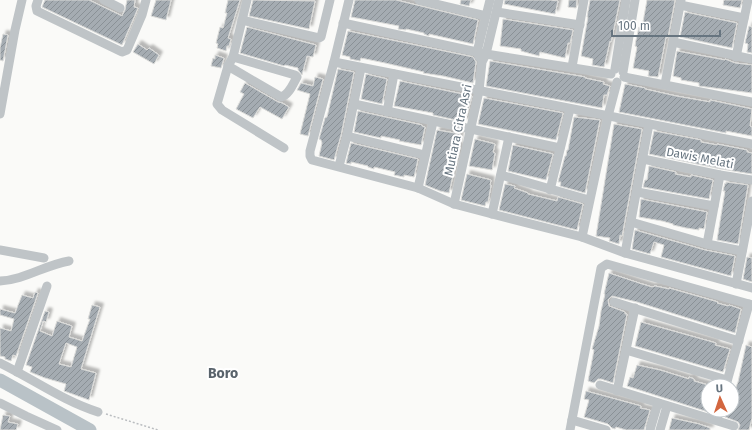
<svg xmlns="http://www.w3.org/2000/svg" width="752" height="430" font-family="'Fira Sans',sans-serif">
  <defs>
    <pattern id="building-hatch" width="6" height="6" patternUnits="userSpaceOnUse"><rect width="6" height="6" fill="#a5acb2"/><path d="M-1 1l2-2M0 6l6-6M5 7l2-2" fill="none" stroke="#8a9196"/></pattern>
    <filter id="shadow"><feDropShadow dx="3.5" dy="-3.5" stdDeviation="1" flood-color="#0004"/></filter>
  </defs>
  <rect width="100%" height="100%" fill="#fafaf8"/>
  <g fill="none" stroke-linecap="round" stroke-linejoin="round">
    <path stroke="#b9c2c7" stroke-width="13" d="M0,380L90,430"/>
  </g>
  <g fill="url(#building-hatch)" stroke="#dcdcda" fill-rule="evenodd" filter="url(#shadow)">
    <path d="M45,0H89L122,16L125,10L127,0H135L134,7L138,8L122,45L42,7Z"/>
    <path d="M156,0H171L166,20L151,16Z"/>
    <path d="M228,0H240L228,38L231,39L229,46H227L226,51L217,48L218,44L216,43L220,27L223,28L227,13H225Z"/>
    <path d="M253,0L315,1L309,29L249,16Z"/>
    <path d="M355,0H396L478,20L473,44L429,34V36L424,34V33L406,29V30L398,29L399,26L351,17Z"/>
    <path d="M461,0H471L469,6L460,4Z"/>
    <path d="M505,0H550L558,1L555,14L504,4Z"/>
    <path d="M569,0H577L576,8L568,7Z"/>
    <path d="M590,0H620L611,42L610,41L604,67L592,65L593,59L581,56L588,17H587Z"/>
    <path d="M647,0H675L668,37H666L658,77L648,76L649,71L633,68L637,47L635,46L636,40L639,27H642Z"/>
    <path d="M724,0H742L740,8L723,5Z"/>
    <path d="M685,12L737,23L732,48L680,37Z"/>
    <path d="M503,19L573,30L570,43H568L565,58L540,52L539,56L521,51V49L500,46Z"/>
    <path d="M749,26L752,27V53L747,52L748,44L745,43Z"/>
    <path d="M247,27L316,45L313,57L307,56L302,75L298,70V68L285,65L284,66L240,53Z"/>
    <path d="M348,31L473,57L476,62L473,83L443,76L423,73L424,72L385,63L361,58L360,61L350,59V57L342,55Z"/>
    <path d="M3,34L8,35L3,61L0,60V48Z"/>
    <path d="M138,44L147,50L149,48L159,55L154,64L133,52Z"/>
    <path d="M677,51L725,60V59L735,63L752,65V93L699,86V83L681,80V78L673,76Z"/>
    <path d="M215,55L224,58L221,68L211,66L213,58L215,59Z"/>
    <path d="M490,61L585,77V78L594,80L604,82L603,84L610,86L607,95H604L602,108L486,86Z"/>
    <path d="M338,69L354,72L341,135L334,160L319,156L322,143L321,140L319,139L325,118L327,117Z"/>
    <path d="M366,74L387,79L382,104L361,99Z"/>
    <path d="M315,77L323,79L308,136L300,134L310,94L297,90L301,83L313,86Z"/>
    <path d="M400,81L472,96L465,122L433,115V113L394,106Z"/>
    <path d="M245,83L278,102L282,103L289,107L282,119L260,107L253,118L236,109L244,94L240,92Z"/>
    <path d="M625,84L645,88V89L676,96L710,102V100L752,109L750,126L752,127V136L726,131V133L619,112Z"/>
    <path d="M484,98L563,113L556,140L478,124Z"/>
    <path d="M358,111L422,125V126L425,127L421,145L399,141L400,140L381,136V138L354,132Z"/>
    <path d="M574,117L600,120L585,193L560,186L561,182H558L565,156H566L567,150H568Z"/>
    <path d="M614,124L642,129L622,236L620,235L619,244L609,241L610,238L596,236Z"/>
    <path d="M437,130L460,134L458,146L460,147L459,153L455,166L449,193L440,191L425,185Z"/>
    <path d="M654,131L701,140V142L717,145V144L747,150V152L752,153V174L721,169L649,154Z"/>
    <path d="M475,139L495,144L493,152L495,153L492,170L469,166Z"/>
    <path d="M351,143L418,159L414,177L404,175V177L394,175L395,172L374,167V169L368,167V166L351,162V164L346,163Z"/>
    <path d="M513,145L553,154L546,180L508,171Z"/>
    <path d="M649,166L676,172L675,174L691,177V175L713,180L709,199L643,187L645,180H647Z"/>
    <path d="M467,174L491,180L490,185H491L488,202H486L485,206L461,200Z"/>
    <path d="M726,182L748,185L738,244L717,240L723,203L725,191H723L725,183L726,184Z"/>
    <path d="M505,184L515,186L514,188L528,193V194L557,201L558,197L583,204L577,230L499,210Z"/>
    <path d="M641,199L707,212L704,229L699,228V230L686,228L673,225V224L662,221L639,217Z"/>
    <path d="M635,230L705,250L735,256L731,276L661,257L664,245L654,242L650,254L632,249Z"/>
    <path d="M747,257L752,258V282L743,279Z"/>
    <path d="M609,273L642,284L652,287L655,286L669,289V288L718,302L717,303L728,306L729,305L741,309L735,333L637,302L612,296L608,300L609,306L625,312V314H627L613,383L601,379H598L594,383L588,381L594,350L592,349L599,326L601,311L605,294H604Z"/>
    <path d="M35,292L38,293L16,356L13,355L11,361L5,359V357L0,356V328L11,331L14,319L0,315V309L15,313L22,295L33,298Z"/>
    <path d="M92,305L100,307L81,369L96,373L89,400L64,391L66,384L45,378L30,372L32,367L26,365L45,311L49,312L46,322L43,321L40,331L52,336L57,321L72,326L69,337L82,341L90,319H88ZM66,343L77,347L71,367L59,364Z"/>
    <path d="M641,322L716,343L715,345L730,349L723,372L635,346Z"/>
    <path d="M746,345L752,347V418L749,430H738L740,425L738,422L725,417L727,410H732V397L738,382Z"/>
    <path d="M637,365L660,370L689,379V377L694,379V381L708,385V412L627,386L630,377L633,378Z"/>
    <path d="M586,391L641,406L640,408L650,410L644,430H626L616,427L615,429L612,428L608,424L584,417L589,400L584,399Z"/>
    <path d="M3,415L10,416L8,422L18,424L16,430H0Z"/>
    <path d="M672,418L699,424L710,428V430H669Z"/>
  </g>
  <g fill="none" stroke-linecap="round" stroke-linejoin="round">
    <path stroke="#babdc0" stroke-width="1.5" stroke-dasharray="2 2" stroke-linecap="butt" d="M106,414L158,430"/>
    <g stroke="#bfc4c7" stroke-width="9">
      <path d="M38,0L36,6L37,11L122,52L127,50L142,15L146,0"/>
      <path d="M104,0L120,8"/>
      <path d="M247,0L233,57L228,66L217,104L222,110L284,148"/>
      <path d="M349,0L334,62L310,151V156L312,160L418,188L454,204L492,214L582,237L625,253L752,288"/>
      <path d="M419,0L486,16"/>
      <path d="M680,5L744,18"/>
      <path d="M497,12L580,25"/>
      <path d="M242,20L319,38L321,37L330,0"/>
      <path d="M343,23L486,54L611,74"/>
      <path d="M673,42L752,59"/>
      <path d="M479,57L477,52L490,0"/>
      <path d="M736,57L748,0"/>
      <path d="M334,62L752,144"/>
      <path d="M228,66L281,97C289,95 293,84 297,77L295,75L233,57"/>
      <path d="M572,67L584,0"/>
      <path d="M615,69L626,0"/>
      <path d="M623,72L635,0"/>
      <path d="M624,77L752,102"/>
      <path d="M665,84L681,0"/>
      <path d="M354,104L560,148"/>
      <path d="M387,112L394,74"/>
      <path d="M0,114L15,30L22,0"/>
      <path d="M347,136L425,155"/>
      <path d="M643,159L720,175L752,180"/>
      <path d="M339,166L347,136L361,68"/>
      <path d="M501,175L589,200"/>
      <path d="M418,188L433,122"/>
      <path d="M550,190L570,109"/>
      <path d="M637,192L714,206"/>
      <path d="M454,204L479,91L482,62L486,54L499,0"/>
      <path d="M492,214L509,137"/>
      <path d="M631,222L707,244L742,251"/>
      <path d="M582,237L608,116L617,82"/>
      <path d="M707,244L720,175"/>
      <path d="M0,250L44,258"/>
      <path d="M625,253L649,124"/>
      <path d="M0,281C24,280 45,265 69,261"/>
      <path d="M736,284L752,201"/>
      <path d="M614,302L739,341"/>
      <path d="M626,350L727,380"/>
      <path d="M0,363C33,379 63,401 98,412"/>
      <path d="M17,372L47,286"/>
      <path d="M600,385L734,426"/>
      <path d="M726,385L749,304"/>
      <path d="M617,391L635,308"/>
      <path d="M0,403L26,416L57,430"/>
      <path d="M572,420L606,430"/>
      <path d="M717,420L719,410"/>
      <path d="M570,430L601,268L607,264L752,305"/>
      <path d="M650,430L658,403"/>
      <path d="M660,430L667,406"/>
    </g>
  </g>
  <g text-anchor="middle" stroke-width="4" stroke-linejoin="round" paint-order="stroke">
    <g font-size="12" fill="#677580" stroke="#fff">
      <text transform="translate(458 130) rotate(-78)" y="4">Mutiara Citra Asri</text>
      <text transform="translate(700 158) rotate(11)" y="4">Dawis Melati</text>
    </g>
    <g font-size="14" font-weight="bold" fill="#59636c" stroke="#fff">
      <text x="223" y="378">Boro</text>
    </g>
  </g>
  <g transform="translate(720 398) rotate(357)"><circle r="19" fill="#ffffff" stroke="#c2c8cc"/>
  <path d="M0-3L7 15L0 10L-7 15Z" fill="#d3663f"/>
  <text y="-6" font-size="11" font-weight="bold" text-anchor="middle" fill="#677580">U</text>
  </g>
  <path d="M612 30v6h108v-6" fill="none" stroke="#677580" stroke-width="2"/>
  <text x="618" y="30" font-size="12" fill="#677580" stroke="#ffffff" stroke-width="3" paint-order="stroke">100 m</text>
</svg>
